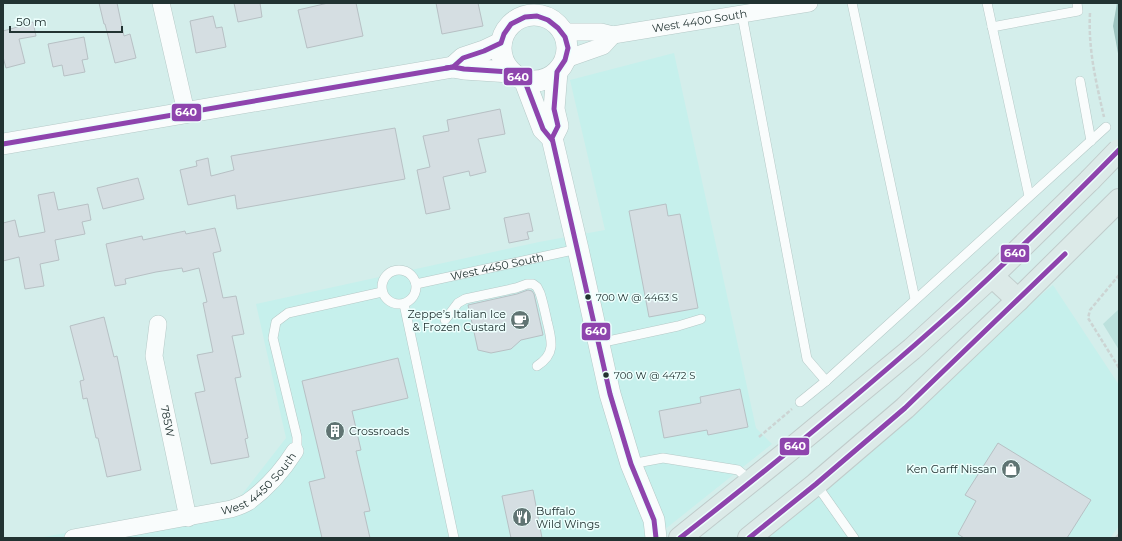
<svg xmlns="http://www.w3.org/2000/svg" width="1122" height="541" font-family="Montserrat,sans-serif">
  <rect width="100%" height="100%" fill="#d4eeeb"/>
  <g fill="#c6f0ec">
    <path d="M674,53L756,428L772,444L654,538H38L236,502L286,438L256,304L539,242L605,230L570,80Z"/>
    <path d="M1053,285L1119,385V526L1110,538H740Z"/>
  </g>
  <path fill="#bce1dd" d="M1119,309V350L1103,324Z"/>
  <path fill="#9dc4c0" d="M1117,3H1119V59L1113,26Z"/>
  <g fill="#d5dee2" stroke="#b7c0c4">
    <path d="M99,3H117L124,36L130,34L136,58L115,63L105,24H104Z"/>
    <path d="M234,3H260L262,17L238,22Z"/>
    <path d="M328,3H356L363,36L307,48L298,10Z"/>
    <path d="M436,3H478L483,26L442,34Z"/>
    <path d="M213,16L216,28L222,27L226,47L196,53L190,21Z"/>
    <path d="M33,22L36,36L19,39L25,63L6,68L3,57V31L21,26V24Z"/>
    <path d="M84,37L88,59L82,60L85,72L64,76L62,65L53,67L48,44Z"/>
    <path d="M500,109L505,134L478,139L486,172L470,176L469,171L443,177L450,209L426,214L417,170L430,167L423,136L449,131L447,120Z"/>
    <path d="M395,128L405,179L237,209L235,195L188,205L180,170L197,166L196,161L208,158L211,176L234,170L231,156Z"/>
    <path d="M138,178L144,199L103,209L97,188Z"/>
    <path d="M54,192L58,210L88,204L91,220L82,222L85,234L55,240L59,260L40,264L44,286L25,289L19,257L3,261V223L15,220L19,237L45,232L38,195Z"/>
    <path d="M666,204L668,216L680,214L698,308L649,317L629,211Z"/>
    <path d="M529,213L533,231L527,232L529,239L509,243L504,218Z"/>
    <path d="M215,228L221,251L213,253L223,298L236,296L244,334L232,336L241,377L235,378L248,438L245,439L249,457L211,464L195,393L205,391L197,355L213,352L203,303L207,302L199,268L183,272L182,268L156,272L125,279L126,284L115,286L106,244L142,236L143,240L185,231L186,234Z"/>
    <path d="M528,290L532,291L534,294L543,335L521,340L511,349L491,353L478,350L468,305L517,294Z"/>
    <path d="M104,317L114,357L117,356L141,470L107,477L98,438H96L87,398L83,399L80,381L84,380L70,326Z"/>
    <path d="M398,358L408,398L352,411L361,450L356,451L370,511L364,512L370,538H322L309,482L325,478L302,381Z"/>
    <path d="M740,389L748,427L708,435L707,430L664,438L659,411L701,403L700,397Z"/>
    <path d="M998,443L1091,500L1067,538H964L958,534L976,501L965,495Z"/>
    <path d="M533,490L542,538H511L502,496Z"/>
  </g>
  <g fill="none" stroke-linecap="round" stroke-linejoin="round">
    <g stroke="#b5c9c7" stroke-width="10">
      <g id="service">
        <path d="M852,3L915,299"/>
        <path d="M987,3L1029,196"/>
        <path d="M742,15L807,359L826,381L1106,127"/>
        <path d="M992,27L1078,11L1077,3"/>
        <path d="M1080,81L1091,141"/>
        <circle cx="399" cy="287" r="17"/>
        <path id="s1" d="M416,284L578,249"/>
        <path d="M404,304L454,538"/>
        <path d="M445,320L458,303L465,299L516,288L527,284H533L537,287L540,293C543,302 545,312 547,321C552,341 556,354 537,366"/>
        <path d="M599,343L678,326L701,319"/>
        <path d="M800,402L826,381"/>
        <path d="M295,451L297,446V437L273,338L276,322L288,313L382,292"/>
        <path d="M631,464L663,458L738,470L751,481"/>
        <path d="M816,484L854,538"/>
      </g>
    </g>
    <g stroke="#b5c9c7" stroke-width="18">
      <g id="minor">
        <path d="M161,3L186,112"/>
        <path id="s2" d="M563,32H601L613,35L809,3"/>
        <path d="M566,59L603,46L613,35"/>
        <path id="s3" d="M158,324L154,356L188,518"/>
        <path id="s4" d="M73,538L231,509C237,507 243,505 248,502C266,489 283,470 295,451"/>
      </g>
    </g>
    <g stroke="#b5c9c7" stroke-width="22">
      <g id="tertiary">
        <circle cx="534" cy="48" r="33"/>
        <path d="M453,67L463,58L484,51L501,43"/>
        <path d="M524,79L543,129L552,138L578,249L610,394L631,464L654,520L656,538"/>
        <path d="M552,138L558,126L554,109L557,72"/>
        <path d="M3,144L453,67L464,69L511,72"/>
      </g>
    </g>
    <g stroke="#c0cccb" stroke-width="24">
      <g id="primary">
        <path d="M992,276L1018,300"/>
        <path d="M680,538L791,449L912,349L992,276L1090,180"/>
        <path d="M749,538L816,484L905,408L1018,300L1119,200"/>
      </g>
    </g>
    <g stroke="#ccd4d3" stroke-width="2.5" stroke-dasharray="4 2" stroke-linecap="butt">
      <path d="M1090,13C1088,49 1096,82 1104,117"/>
      <path d="M1119,275L1090,310L1088,318L1119,368"/>
      <path d="M759,437L792,409"/>
      <path d="M1116,538L1119,534"/>
    </g>
    <use href="#service" stroke="#f9fcfc" stroke-width="9"/>
    <use href="#minor" stroke="#f9fcfc" stroke-width="17"/>
    <use href="#tertiary" stroke="#f9fcfc" stroke-width="21"/>
    <use href="#primary" stroke="#dceae8" stroke-width="22"/>
    <g stroke="#c0cccb" stroke-width="24" stroke-linecap="butt">
      <path id="primary-bridge" d="M1090,180L1119,150"/>
    </g>
    <use href="#primary-bridge" stroke="#dceae8" stroke-width="22"/>
    <g stroke="#edfffd" stroke-width="8">
      <g id="bus-1">
        <path d="M446,68L453,67L464,69L511,72L516,76L524,79L543,129L552,140"/>
        <path d="M3,144L453,67L463,58L484,51L501,43L504,34L511,24L525,17L537,16L548,20L558,28L565,37L568,48L565,60L557,72L554,109L558,126L552,138L610,394L631,464L654,520L656,538"/>
        <path d="M680,538C776,463 870,386 961,304C1015,254 1067,203 1119,150"/>
        <path d="M749,538L816,484L905,408L1065,254"/>
      </g>
    </g>
    <use href="#bus-1" stroke="#8e44ad" stroke-width="5"/>
  </g>
  <defs>
    <g id="cafe-disc" transform="scale(1)"><circle r="9.5" fill="#607473" stroke="#edfffd"/><path d="M-5.5-4.5H6V0H3Q3 3.5 0 3.5H-2.5Q-5.5 3.5-5.5 0ZM3-3.2v2h1.7v-2ZM-6 4.5H4V6H-6Z" fill="#fff"/></g>
    <g id="building-disc" transform="scale(1)"><circle r="9.5" fill="#607473" stroke="#edfffd"/><path d="M-4-6H4V6H1V3H-1V6H-4ZM-2.5-4.3h1.7v1.8h-1.7ZM.8-4.3h1.7v1.8H.8ZM-2.5-1h1.7V.8h-1.7ZM.8-1h1.7V.8H.8Z" fill="#fff"/></g>
    <g id="shop-disc" transform="scale(1)"><circle r="9.5" fill="#607473" stroke="#edfffd"/><path d="M-5-2.5h2.3a2.7 3.5 0 0 1 5.4 0H5L5.5 6h-11ZM-1.5-2.5h3a1.5 2.3 0 0 0-3 0Z" fill="#fff"/></g>
    <g id="restaurant-disc" transform="scale(1)"><circle r="9.5" fill="#607473" stroke="#edfffd"/><path d="M-5-6h1v4h1v-4h1v4h1v-4h1v5L-1.5 .5V6h-2V.5L-5-1ZM5-6V6H3V1.5H1.5Q1.5-4 5-6Z" fill="#fff"/></g>
  </defs>
  <g fill-rule="evenodd">
    <use href="#cafe-disc" x="520" y="320"/>
    <use href="#building-disc" x="335" y="431"/>
    <use href="#shop-disc" x="1011" y="469"/>
    <use href="#restaurant-disc" x="522" y="517"/>
  </g>
  <g fill="#223332" stroke="#edfffd" stroke-width="1.5">
    <circle cx="588" cy="297" r="3.5"/>
    <circle cx="606" cy="375" r="3.5"/>
  </g>
  <g text-anchor="middle" stroke-width="3" stroke-linejoin="round" paint-order="stroke">
    <g font-size="10" fill="#223332" stroke="#edfffd" text-anchor="start">
      <text x="596" y="301">700 W @ 4463 S</text>
      <text x="614" y="379">700 W @ 4472 S</text>
    </g>
    <g font-size="11" fill="#223332" stroke="#edfffd">
      <text dy="4" stroke="none"><textPath href="#s2" startOffset="138">West 4400 South</textPath></text>
      <text dy="4" stroke="none"><textPath href="#s1" startOffset="83">West 4450 South</textPath></text>
      <text dy="4" stroke="none"><textPath href="#s3" startOffset="99">785W</textPath></text>
      <text dy="4" stroke="none"><textPath href="#s4" startOffset="198">West 4450 South</textPath></text>
    </g>
    <g font-size="11" fill="#223332" stroke="#edfffd" text-anchor="end">
      <text x="506" y="318">Zeppe’s Italian Ice<tspan x="506" dy="13">&amp; Frozen Custard</tspan></text>
      <text x="349" y="435" text-anchor="start">Crossroads</text>
      <text x="997" y="473">Ken Garff Nissan</text>
      <text x="536" y="515" text-anchor="start">Buffalo<tspan x="536" dy="13">Wild Wings</tspan></text>
    </g>
  </g>
  <g stroke="#edfffd" stroke-width="1.5">
    <rect x="503" y="67" width="30" height="19" rx="4" fill="#8e44ad"/>
    <rect x="171" y="103" width="31" height="19" rx="4" fill="#8e44ad"/>
    <rect x="1000" y="244" width="30" height="19" rx="4" fill="#8e44ad"/>
    <rect x="581" y="322" width="30" height="19" rx="4" fill="#8e44ad"/>
    <rect x="779" y="437" width="31" height="19" rx="4" fill="#8e44ad"/>
  </g>
  <g font-size="11" text-anchor="middle" font-weight="bold" fill="#fff">
    <text x="518" y="81">640</text>
    <text x="186" y="116">640</text>
    <text x="1015" y="257">640</text>
    <text x="596" y="335">640</text>
    <text x="795" y="450">640</text>
  </g>
  <rect width="1122" height="541" fill="none" stroke="#223332" stroke-width="8"/>
  <path d="M10 26v6h112v-6" fill="none" stroke="#223332" stroke-width="2"/>
  <text x="16" y="26" font-size="12" fill="#223332" stroke="#edfffd" stroke-width="3" paint-order="stroke">50 m</text>
</svg>
